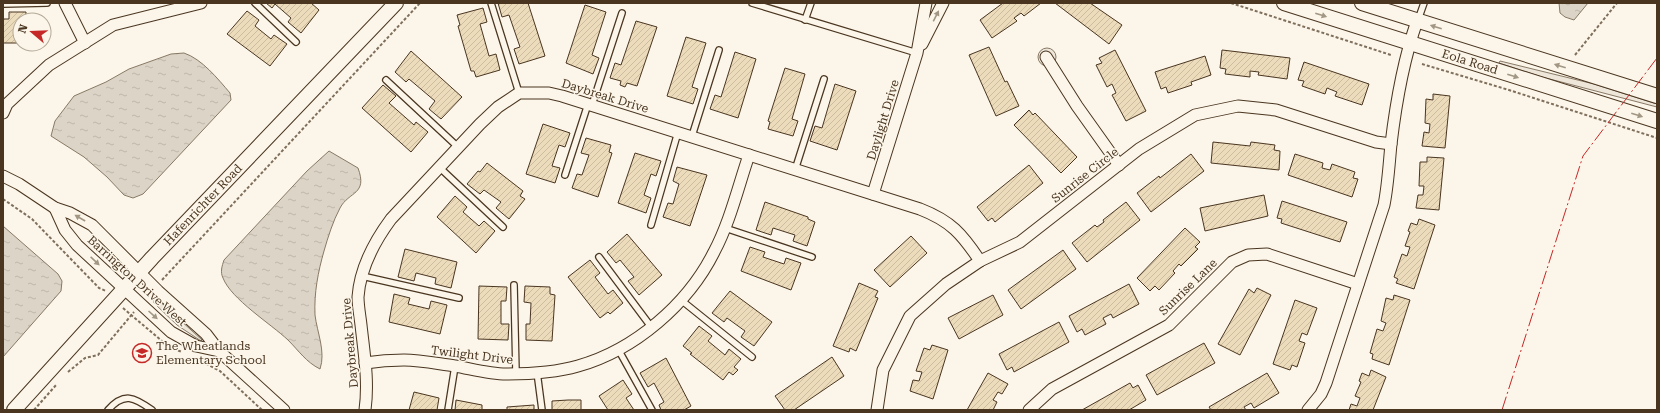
<svg xmlns="http://www.w3.org/2000/svg" width="1660" height="413" font-family="'Roboto Serif',serif">
  <defs>
    <pattern id="water-ripples" width="26" height="14" patternUnits="userSpaceOnUse"><rect width="26" height="14" fill="#dcd4c6"/><path d="M2 4q2-2 4 0t4 0M15 11q2-2 4 0t4 0" fill="none" stroke="#beb7aa"/></pattern>
    <pattern id="building-hatch" width="6" height="6" patternUnits="userSpaceOnUse"><rect width="6" height="6" fill="#ecdcbc"/><path d="M-1 1l2-2M0 6l6-6M5 7l2-2" fill="none" stroke="#ccbda1"/></pattern>
  </defs>
  <rect width="100%" height="100%" fill="#fbf6e9"/>
  <g fill="#ede6d9" stroke="#887966">
    <circle cx="1047" cy="57" r="9"/>
    <path d="M1500,61L1594,84L1657,104V107L1542,77L1499,63Z"/>
    <path d="M157,299L202,340L201,341L177,325L154,303V300Z"/>
  </g>
  <g fill="url(#water-ripples)" stroke="#887966">
    <path d="M1559,3H1588L1574,20L1565,17L1560,13Z"/>
    <path d="M184,53C202,59 218,79 230,93L231,100L143,194L133,198L124,195L107,177L84,157L51,136L55,121L74,96L106,82L129,69L171,54Z"/>
    <path d="M329,151L358,168C368,195 349,191 340,208C333,221 328,237 324,251C318,272 314,293 315,315C317,332 326,352 320,369C306,362 299,351 288,340C271,324 231,299 223,278C220,272 222,266 224,260L307,171Z"/>
    <path d="M3,226L58,274L62,281L61,291L3,357Z"/>
  </g>
  <g fill="url(#building-hatch)" stroke="#4a3520">
    <path d="M266,3H311L319,10L301,33L288,22L291,18L275,4L272,8Z"/>
    <path d="M498,3H528L545,56L519,64L514,49L520,47L509,15L502,17Z"/>
    <path d="M1003,3H1041L1024,16L1021,13L1014,18L1017,21L992,38L980,20Z"/>
    <path d="M1055,3H1090L1122,25L1109,44Z"/>
    <path d="M585,5L606,12L592,55L599,58L593,74L566,63Z"/>
    <path d="M483,8L487,22L480,24L489,56L496,54L500,70L476,77L474,71H471L458,26L460,25L457,15Z"/>
    <path d="M247,11L259,20L255,26L271,39L274,35L287,44L270,66L227,34Z"/>
    <path d="M9,12H26V20H20V39H17V43H3V19H9Z"/>
    <path d="M636,21L657,27L637,86L627,83L625,87L620,85L621,81L610,78L615,63L621,65Z"/>
    <path d="M686,37L706,43L692,87L698,89L693,104L667,96Z"/>
    <path d="M989,47L1005,82L1007,81L1019,106L996,116L969,55Z"/>
    <path d="M1115,50L1146,111L1126,121L1112,95L1116,93L1112,84L1107,87L1096,65L1102,63L1099,58Z"/>
    <path d="M1222,50L1290,58L1287,79L1258,75L1259,72L1250,71V77L1225,74L1226,69L1220,68Z"/>
    <path d="M411,51L462,97L441,119L429,109L435,101L409,79L406,82L395,72Z"/>
    <path d="M735,52L756,59L738,118L710,109L715,95L721,97Z"/>
    <path d="M1205,56L1211,75L1191,82L1192,85L1168,93L1166,87L1161,89L1155,72Z"/>
    <path d="M1304,62L1369,84L1362,105L1335,96L1337,92L1327,88L1325,94L1302,86L1304,81L1298,80Z"/>
    <path d="M785,68L805,74L792,119L798,121L793,136L768,129L770,122L768,121Z"/>
    <path d="M835,84L856,91L837,150L810,141L815,126L822,128Z"/>
    <path d="M383,85L396,96L389,103L414,125L416,122L428,132L411,152L362,108Z"/>
    <path d="M1433,94L1450,96L1445,148L1422,146L1424,132L1429,133L1430,124L1425,123L1426,99L1433,100Z"/>
    <path d="M1029,110L1033,115L1035,113L1077,157L1061,173L1014,125Z"/>
    <path d="M543,124L570,133L565,147L559,145L552,166L560,168L555,183L526,174Z"/>
    <path d="M586,138L611,145L609,152L612,153L598,197L572,188L577,174L582,175L589,155L581,153Z"/>
    <path d="M1213,142L1250,146L1251,142L1275,145L1274,150L1280,151L1279,170L1211,163Z"/>
    <path d="M635,153L661,161L656,176L651,174L644,195L651,198L646,213L618,203Z"/>
    <path d="M1191,154L1204,171L1151,212L1137,193L1159,176L1160,178Z"/>
    <path d="M1295,154L1323,163L1322,168L1330,170L1332,164L1355,172L1353,178L1358,179L1352,197L1288,175Z"/>
    <path d="M1427,157L1444,158L1439,210L1416,208L1418,195H1423L1424,186H1419L1420,162H1427Z"/>
    <path d="M487,163L523,191L520,196L525,199L509,219L496,208L501,202L484,190L480,194L467,184L478,171L480,172Z"/>
    <path d="M1029,165L1043,183L995,222L992,218L988,221L977,207Z"/>
    <path d="M677,167L707,175L690,226L663,217L668,203L673,204L679,184L673,181Z"/>
    <path d="M1264,195L1268,216L1205,231L1200,208Z"/>
    <path d="M455,196L467,207L463,212L479,226L484,221L495,231L476,253L437,217Z"/>
    <path d="M1282,201L1347,222L1340,242L1281,223L1282,219L1277,218Z"/>
    <path d="M765,202L808,217V219L815,222L807,246L793,241L795,235L773,228L771,235L756,230Z"/>
    <path d="M1126,202L1140,220L1087,262L1072,243L1095,225L1097,227L1104,222L1103,220Z"/>
    <path d="M1419,219L1435,225L1414,289L1396,283L1398,279L1394,277L1402,254L1407,256L1410,247L1405,246L1410,232L1408,231L1411,223L1417,225Z"/>
    <path d="M1185,228L1200,242L1195,247L1198,249L1181,266L1179,264L1173,271L1175,273L1159,290L1155,286L1150,291L1137,278Z"/>
    <path d="M627,234L662,275L639,295L628,281L634,277L620,260L616,263L607,252Z"/>
    <path d="M911,236L927,253L890,287L874,270Z"/>
    <path d="M750,247L765,252L763,257L784,264L786,258L801,263L791,290L741,271Z"/>
    <path d="M405,249L457,262L451,288L435,284L436,278L416,273L414,281L398,277Z"/>
    <path d="M1063,250L1076,269L1021,309L1008,290Z"/>
    <path d="M590,260L600,273L595,277L608,294L613,290L623,303L610,314L608,312L600,318L568,277Z"/>
    <path d="M859,283L878,291L875,297L878,298L856,351L850,348L849,352L833,346Z"/>
    <path d="M1129,284L1139,304L1113,318L1111,314L1103,318L1106,324L1085,335L1082,329L1077,332L1069,316Z"/>
    <path d="M479,286L507,287L506,301H501V324H509L508,340L478,339Z"/>
    <path d="M525,286L550,287V294L555,295L552,341L526,340V324H530L531,303L524,302Z"/>
    <path d="M1257,288L1271,295L1240,355L1218,344L1249,289L1254,293Z"/>
    <path d="M730,291L772,322L754,346L741,337L745,331L727,318L724,322L712,313Z"/>
    <path d="M394,294L410,298L408,304L429,309L431,301L447,305L440,334L389,322Z"/>
    <path d="M993,295L1003,315L959,339L948,318Z"/>
    <path d="M1394,295L1410,300L1389,365L1372,359L1373,354L1370,353L1377,329L1383,331L1386,323L1381,321L1386,298L1393,300Z"/>
    <path d="M1295,300L1317,308L1307,335L1302,333L1299,341L1305,343L1297,367L1292,365L1290,370L1273,364Z"/>
    <path d="M1059,322L1069,342L1014,372L1012,367L1007,370L999,354Z"/>
    <path d="M699,326L712,336L708,341L725,355L729,349L741,359L734,367L738,370L733,375L729,372L723,380L690,354L692,353L683,346Z"/>
    <path d="M1204,343L1215,363L1157,395L1146,375Z"/>
    <path d="M932,345L948,350L933,399L910,391L913,380L919,381L922,372L916,371L924,348L930,350Z"/>
    <path d="M832,357L844,376L794,410H785L775,396Z"/>
    <path d="M666,358L691,406L684,410H661L659,405L664,402L654,383L648,387L640,373Z"/>
    <path d="M1371,370L1386,377L1373,410H1349L1351,404L1357,406L1360,398L1355,396L1361,382L1359,381L1362,373L1369,376Z"/>
    <path d="M988,373L1008,384L1002,394L998,392L993,400L997,402L993,410H967Z"/>
    <path d="M1267,373L1279,393L1254,408L1251,403L1244,407L1246,410H1211L1209,407Z"/>
    <path d="M623,380L632,394L626,398L634,410H608L599,396Z"/>
    <path d="M1130,383L1133,388L1138,385L1146,400L1129,410H1082Z"/>
    <path d="M414,392L439,398L437,410H409Z"/>
    <path d="M456,400L482,405V410H455Z"/>
    <path d="M568,400H581V410H552V401Z"/>
    <path d="M534,405V410H507V407Z"/>
  </g>
  <g fill="none" stroke-linecap="round" stroke-linejoin="round">
    <g stroke="#4a3520" stroke-width="8">
      <g id="service">
        <path d="M255,3L296,42"/>
        <path d="M491,3L519,93"/>
        <path d="M752,3L917,53"/>
        <path d="M3,4L47,3"/>
        <path d="M805,20L811,3"/>
        <path d="M1418,20L1424,3"/>
        <path d="M386,80L458,147"/>
        <path d="M592,105L622,13"/>
        <path d="M692,136L719,50"/>
        <path d="M439,167L503,227"/>
        <path d="M795,170L824,79"/>
        <path d="M565,175L588,104"/>
        <path d="M651,225L678,132"/>
        <path d="M725,228L812,257"/>
        <path d="M599,257L652,328"/>
        <path d="M362,276L459,298"/>
        <path d="M514,285L516,373"/>
        <path d="M681,300L752,357"/>
        <path d="M618,349L652,410"/>
        <path d="M537,372L542,410"/>
        <path d="M108,410C124,392 134,397 152,410"/>
        <path d="M448,410L455,366"/>
      </g>
    </g>
    <g stroke="#4a3520" stroke-width="13">
      <g id="minor">
        <path d="M65,3L85,43"/>
        <path d="M922,44L943,3"/>
        <path d="M1046,57L1077,106L1119,165"/>
        <path d="M3,113L7,104L49,65L113,25L201,3"/>
        <path d="M3,176L19,184L55,208L70,213L92,225L158,291L206,334L219,351L284,410"/>
        <path d="M873,194L917,53L926,3"/>
        <path d="M55,208L65,230L77,245L171,332L196,346L219,351"/>
        <path d="M365,363C378,361 391,360 404,360C421,360 439,364 455,366C472,369 490,374 506,374C528,374 557,372 578,366C635,350 688,304 714,252C730,222 738,187 749,155"/>
        <path d="M365,410C369,381 364,353 361,325C360,316 358,306 358,297C360,268 374,242 391,219L480,124L498,107L519,93H549L562,96L920,209C951,221 962,234 980,261"/>
        <path d="M877,410L883,370L910,316L946,284L980,261L1020,242L1139,149L1195,115L1238,106L1276,110L1376,142L1391,144"/>
        <path d="M1029,410L1052,389L1169,325L1232,262L1248,255L1267,254L1358,284"/>
        <path d="M1308,410L1321,394L1326,383L1384,205C1388,185 1389,165 1391,144C1396,102 1403,61 1417,21"/>
      </g>
    </g>
    <g stroke="#4a3520" stroke-width="16">
      <g id="tertiary">
        <path id="s1" d="M1284,3L1657,121"/>
        <path d="M1362,3L1657,96"/>
        <path id="s2" d="M14,410L152,258L396,3"/>
      </g>
    </g>
    <g stroke="#7f6f5c" stroke-width="2" stroke-dasharray="3 2" stroke-linecap="butt">
      <path d="M1231,3L1391,55"/>
      <path d="M1575,55L1617,3"/>
      <path d="M1422,64L1509,90L1657,138"/>
      <path d="M3,199L32,219L99,288L106,291"/>
      <path d="M162,280L420,3"/>
      <path d="M123,308L169,347L182,352"/>
      <path d="M197,359L220,371L262,410"/>
      <path d="M68,372L85,358L98,355L134,312"/>
      <path d="M34,410L57,384"/>
    </g>
    <use href="#service" stroke="#fbf6e9" stroke-width="5.5"/>
    <use href="#minor" stroke="#fbf6e9" stroke-width="11"/>
    <use href="#tertiary" stroke="#fbf6e9" stroke-width="14"/>
    <path stroke="#c62828" stroke-width="1" stroke-dasharray="14 3 2 3" stroke-linecap="butt" d="M1502,410L1583,156L1657,58"/>
  </g>
  <defs><path id="oneway-solid" d="M-6-.8H1V-3.2L6.5 0L1 3.2V.8H-6Z"/></defs>
  <g fill="#a29684">
    <use href="#oneway-solid" transform="translate(1321 15) rotate(18)"/>
    <use href="#oneway-solid" transform="translate(936 16) rotate(-63)"/>
    <use href="#oneway-solid" transform="translate(1436 27) rotate(-163)"/>
    <use href="#oneway-solid" transform="translate(1560 66) rotate(-163)"/>
    <use href="#oneway-solid" transform="translate(1513 76) rotate(18)"/>
    <use href="#oneway-solid" transform="translate(1637 115) rotate(17)"/>
    <use href="#oneway-solid" transform="translate(80 218) rotate(-150)"/>
    <use href="#oneway-solid" transform="translate(95 261) rotate(43)"/>
    <use href="#oneway-solid" transform="translate(153 315) rotate(42)"/>
  </g>
  <defs>
    <g id="school-ring" transform="scale(1)"><circle r="9.5" fill="#fbf6e9" stroke="#c62828" stroke-width="1.5"/><path d="M0-5L7-2L0 1L-7-2ZM-4 1L0 2.5L4 1V4Q0 6-4 4Z" fill="#c62828"/></g>
  </defs>
  <g fill-rule="evenodd">
    <use href="#school-ring" x="142" y="353"/>
  </g>
  <g text-anchor="middle" stroke-width="3" stroke-linejoin="round" paint-order="stroke">
    <g font-size="12" fill="#4a3520" stroke="#fbf6e9">
      <text dy="4" stroke="none"><textPath href="#s1" startOffset="195">Eola Road</textPath></text>
      <text transform="translate(605 96) rotate(17)" y="4">Daybreak Drive</text>
      <text transform="translate(883 120) rotate(-73)" y="4">Daylight Drive</text>
      <text transform="translate(1085 175) rotate(-38)" y="4">Sunrise Circle</text>
      <text dy="4" stroke="none"><textPath href="#s2" startOffset="279">Hafenrichter Road</textPath></text>
      <text transform="translate(137 281) rotate(42)" y="4">Barrington Drive West</text>
      <text transform="translate(1188 287) rotate(-44)" y="4">Sunrise Lane</text>
      <text transform="translate(350 343) rotate(-95)" y="4">Daybreak Drive</text>
      <text transform="translate(472 355) rotate(7)" y="4">Twilight Drive</text>
    </g>
    <g font-size="12" fill="#4a3520" stroke="#fbf6e9" text-anchor="start">
      <text x="156" y="350">The Wheatlands<tspan x="156" dy="14">Elementary School</tspan></text>
    </g>
  </g>
  <rect width="1660" height="413" fill="none" stroke="#4a3520" stroke-width="8"/>
  <g transform="translate(32 32) rotate(289)"><circle r="19" fill="#fbf6e9" stroke="#b4a999"/>
  <path d="M0-3L7 15L0 10L-7 15Z" fill="#c62828"/>
  <text y="-6" font-size="11" font-weight="bold" text-anchor="middle" fill="#4a3520">N</text>
  </g>
</svg>
